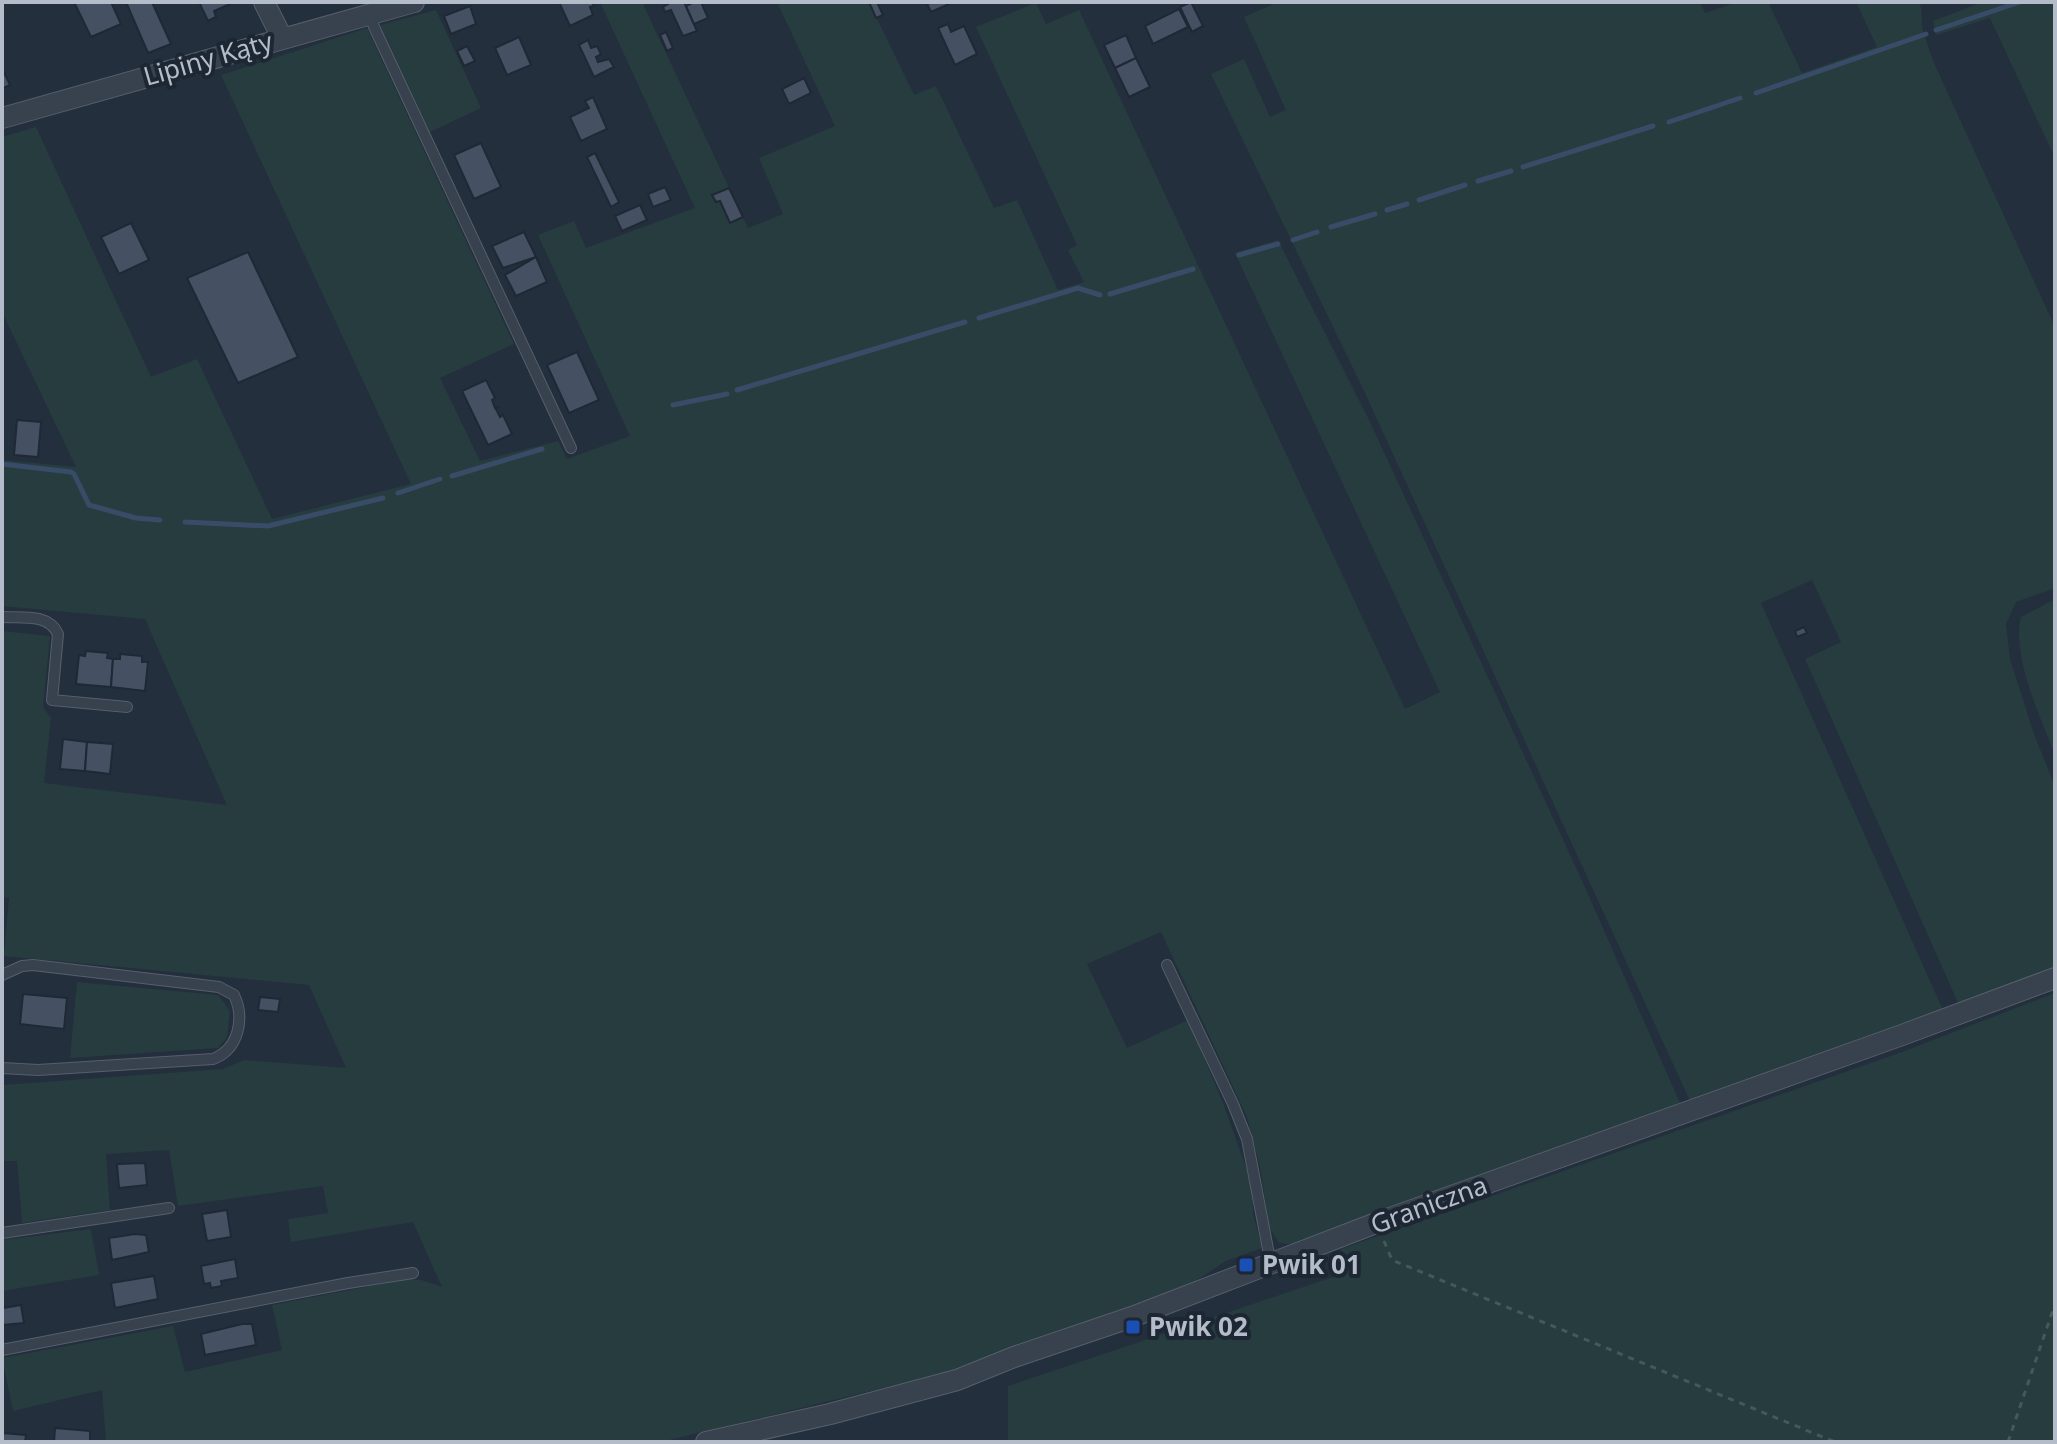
<svg xmlns="http://www.w3.org/2000/svg" width="2057" height="1444" font-family="'Noto Sans',sans-serif">
  <rect width="100%" height="100%" fill="#242f3e"/>
  <g fill="#263c3f">
    <path d="M600,2H642L748,228L783,214L759,158L835,126L777,2H869L914,95L936,86L994,208L1017,200L1058,290L1084,282L1068,250L1077,245L976,27L1036,3L1046,24L1079,10L1405,709L1440,692L1235,253L1278,240L1371,424L1584,885L1680,1103L1296,1245L1279,1243L1269,1227L1260,1167L1247,1117L1161,932L1087,964L1127,1048L1188,1020L1223,1103L1252,1184L1253,1214L1262,1248L1226,1261L1188,1286L957,1370L661,1442H106L102,1390L13,1411L2,1358L173,1326L185,1372L282,1350L272,1305L406,1279L421,1280L442,1287L413,1222L291,1242L288,1219L328,1213L323,1186L178,1206L169,1150L106,1154L110,1210L22,1223L17,1161H2V1085L223,1069L244,1060L346,1068L309,985L4,956L9,898L2,897V631L50,636L43,707L51,718L44,783L227,805L145,619L2,606V460L76,467L2,312V137L36,127L151,377L197,359L272,519L411,484L221,75L367,28L514,344L440,378L480,461L558,441L567,459L630,436L538,235L574,221L586,248L695,208Z"/>
    <path d="M1278,2H1700L1705,13L1737,2H1766L1769,4L1802,73L1877,47L1856,2H1919C1924,12 1920,20 1923,30C1926,40 1930,52 1934,63L2055,327V588L2016,602L2006,624L2010,659L2034,734L2055,786V969L1959,1005L1805,659L1841,642L1812,580L1761,603L1943,1010L1691,1103L1364,391L1211,74L1244,59L1270,117L1286,110L1244,17Z"/>
    <path d="M1983,2H2055V158L1990,18L1936,35L1933,21Z"/>
    <path d="M436,10L481,108L430,132L380,25Z"/>
    <path d="M2055,599V755C2041,719 2011,655 2021,617Z"/>
    <path d="M77,982L218,995L230,1011L227,1037L218,1048L70,1058Z"/>
    <path d="M2055,993V1442H1008V1386L1345,1273L1341,1249L1902,1052Z"/>
    <path d="M91,1229L99,1275L2,1291V1240Z"/>
  </g>
  <g fill="none" stroke-linecap="round" stroke-linejoin="round">
    <g stroke="#394c67" stroke-width="5">
      <path d="M1936,30L2020,2"/>
      <path d="M1756,93L1926,34"/>
      <path d="M1669,122L1740,98"/>
      <path d="M1523,167L1653,126"/>
      <path d="M1478,181L1511,171"/>
      <path d="M1419,200L1465,185"/>
      <path d="M1387,210L1407,204"/>
      <path d="M1331,227L1375,214"/>
      <path d="M1293,240L1317,232"/>
      <path d="M1239,255L1278,244"/>
      <path d="M1110,294L1193,269"/>
      <path d="M979,318L1078,288L1100,295"/>
      <path d="M737,390L965,322"/>
      <path d="M673,405L727,394"/>
      <path d="M2,464L71,472L74,474L89,505L136,518L160,520"/>
      <path d="M452,476L542,449"/>
      <path d="M398,493L440,479"/>
      <path d="M185,522L268,526L383,498"/>
    </g>
  </g>
  <g fill="#455162" stroke="#1f2835" stroke-width="2">
    <path d="M74,2H111L121,24L91,37Z"/>
    <path d="M126,2H152L171,44L148,53Z"/>
    <path d="M199,2H229L230,4L214,11L216,17L208,21Z"/>
    <path d="M559,2H592L594,6L590,7L593,15L570,26Z"/>
    <path d="M667,2H684L697,31L683,36L671,10L665,12L663,7L668,4Z"/>
    <path d="M694,2H701L708,18L694,24L686,6Z"/>
    <path d="M869,2H877L883,15L876,18Z"/>
    <path d="M933,2H948L949,4L931,12L927,4Z"/>
    <path d="M1191,2L1203,26L1192,32L1180,7Z"/>
    <path d="M470,6L476,24L451,34L444,16Z"/>
    <path d="M1179,9L1188,27L1153,44L1145,26Z"/>
    <path d="M948,24L951,32L964,26L977,54L955,65L938,28Z"/>
    <path d="M666,32L673,48L667,51L660,35Z"/>
    <path d="M1126,35L1136,58L1115,68L1104,45Z"/>
    <path d="M519,37L531,65L507,75L495,48Z"/>
    <path d="M588,40L591,48L597,46L601,54L596,57L598,62L609,59L614,67L594,77L579,45Z"/>
    <path d="M467,46L475,61L464,66L457,51Z"/>
    <path d="M1136,58L1150,87L1129,97L1115,68Z"/>
    <path d="M2,68L10,85L2,89Z"/>
    <path d="M804,78L811,93L789,104L782,89Z"/>
    <path d="M593,97L607,129L581,141L570,117L589,108L585,101Z"/>
    <path d="M481,143L501,187L474,199L454,155Z"/>
    <path d="M595,153L619,202L611,207L587,157Z"/>
    <path d="M665,187L671,200L653,207L648,194Z"/>
    <path d="M729,188L743,217L730,223L720,201L716,202L712,195Z"/>
    <path d="M640,205L647,220L622,231L615,216Z"/>
    <path d="M131,223L149,260L119,274L101,237Z"/>
    <path d="M524,232L536,257L503,268L492,246Z"/>
    <path d="M248,252L298,357L238,383L187,278Z"/>
    <path d="M536,257L547,282L516,296L505,275Z"/>
    <path d="M577,352L599,400L569,413L547,365Z"/>
    <path d="M486,380L495,398L492,400L495,408L499,407L496,409L500,417L503,415L512,434L488,445L462,391Z"/>
    <path d="M17,420L41,422L38,457L14,455Z"/>
    <path d="M1804,627L1807,633L1797,637L1795,631Z"/>
    <path d="M86,651L108,653L107,658L113,659L111,687L76,684L79,655L85,656Z"/>
    <path d="M120,654L142,656V662H148L145,691L111,687L113,659H120Z"/>
    <path d="M63,739L87,742L85,771L60,769Z"/>
    <path d="M87,742L113,744L110,774L85,771Z"/>
    <path d="M23,994L67,998L64,1029L20,1024Z"/>
    <path d="M260,997L280,999L278,1012L258,1010Z"/>
    <path d="M145,1163L147,1185L119,1188L117,1164Z"/>
    <path d="M227,1210L231,1237L207,1241L202,1214Z"/>
    <path d="M135,1234L146,1235L149,1252L112,1260L109,1238Z"/>
    <path d="M235,1259L238,1278L221,1281L222,1286L211,1288L210,1283L204,1284L201,1266Z"/>
    <path d="M154,1276L158,1299L115,1308L111,1283Z"/>
    <path d="M2,1302L3,1308L21,1305L24,1323L2,1325Z"/>
    <path d="M242,1324H252L256,1345L205,1355L201,1334Z"/>
    <path d="M55,1428L90,1431V1442H54Z"/>
    <path d="M2,1433L26,1435L25,1442H2Z"/>
  </g>
  <g fill="none" stroke-linecap="round" stroke-linejoin="round">
    <g stroke="#565f6c" stroke-width="12">
      <g id="service">
        <path d="M370,14L374,27L571,448"/>
        <path d="M2,617C21,618 49,613 58,634L52,700L127,707"/>
        <path d="M1167,965L1233,1104L1247,1139L1271,1265"/>
        <path d="M2,975L22,966L33,965L219,987L234,995C245,1018 239,1049 213,1059L38,1070L2,1068"/>
        <path d="M2,1233L169,1208"/>
        <path d="M2,1350L348,1283L413,1273"/>
      </g>
    </g>
    <g stroke="#565f6c" stroke-width="22">
      <g id="minor">
        <path d="M264,2L282,38"/>
        <path d="M2,118L414,2"/>
        <path d="M706,1442L830,1414L957,1380L1014,1357L1132,1317L1376,1223L1902,1035L2055,978"/>
      </g>
    </g>
    <g stroke="#44595c" stroke-width="3" stroke-dasharray="6 6" stroke-linecap="butt">
      <path d="M1384,1241L1392,1260L1835,1442"/>
      <path d="M2008,1442L2055,1304"/>
    </g>
    <use href="#service" stroke="#38414e" stroke-width="10"/>
    <use href="#minor" stroke="#38414e" stroke-width="20"/>
  </g>
  <g fill="#1a4fb4" stroke="#1d2633" stroke-width="3">
    <rect x="1238" y="1257" width="16" height="16" rx="4"/>
    <rect x="1125" y="1319" width="16" height="16" rx="4"/>
  </g>
  <g text-anchor="middle" stroke-width="8" stroke-linejoin="round" paint-order="stroke">
    <g font-size="26" fill="#b4bcc9" stroke="#1d2633">
      <text transform="translate(208 59) rotate(-16)" y="9">Lipiny Kąty</text>
      <text transform="translate(1429 1205) rotate(-20)" y="9">Graniczna</text>
    </g>
    <g font-size="26" font-weight="bold" fill="#b4bcc9" stroke="#1d2633" text-anchor="start">
      <text x="1262" y="1274">Pwik 01</text>
      <text x="1149" y="1336">Pwik 02</text>
    </g>
  </g>
  <rect width="2057" height="1444" fill="none" stroke="#b4bcc9" stroke-width="8"/>
</svg>
